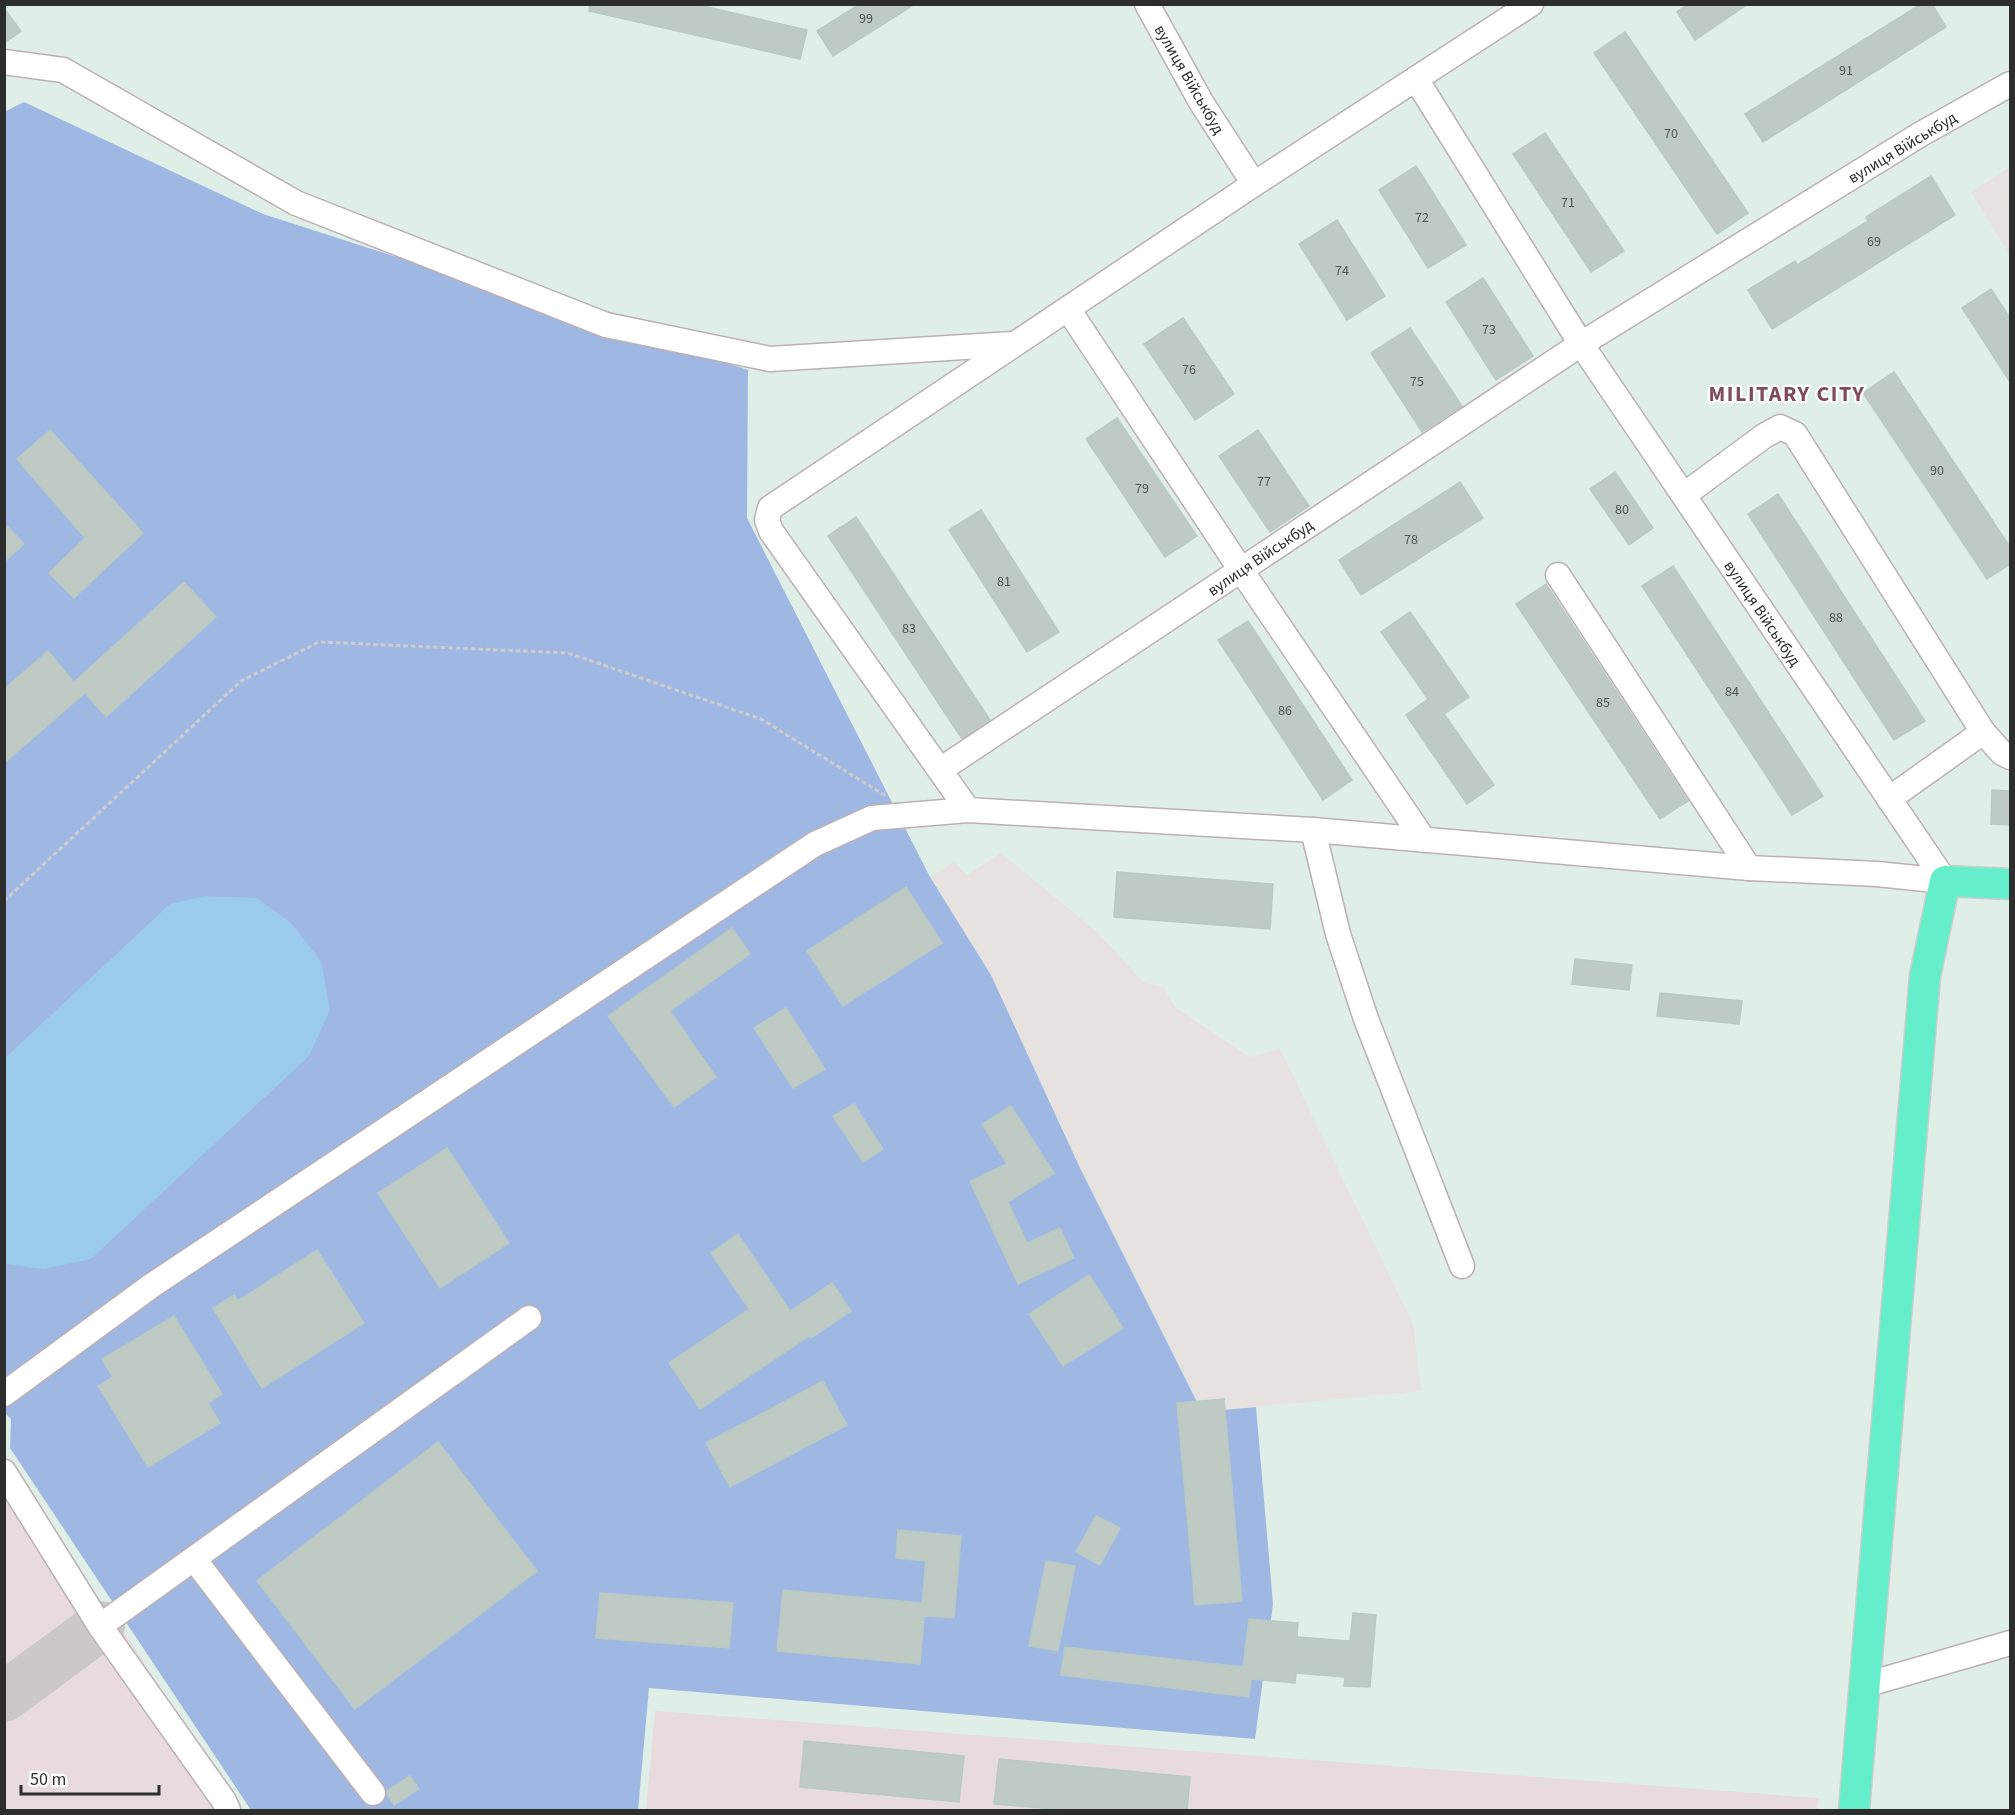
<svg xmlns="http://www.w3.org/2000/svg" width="2015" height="1815" font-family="'Source Sans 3',sans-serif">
  <rect width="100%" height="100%" fill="#e0eee8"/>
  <g fill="#e7e2e0">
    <path d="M2010,167V255L1971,192Z"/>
    <path d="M1001,853L1098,933L1142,981L1164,988L1175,1007L1249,1057L1280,1049L1413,1324L1421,1391L1203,1412L1080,1168L991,975L930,877L954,862L967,875Z"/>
  </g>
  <g fill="#e7dbdd">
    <path d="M4,1482L125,1634L241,1810H5Z"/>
    <path d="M655,1711L1819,1798L1817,1810H646Z"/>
  </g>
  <path fill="#9eb8e3" d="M24,102L263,214L748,370L747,518L930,877L991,975L1080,1168L1202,1412L1256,1407L1273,1604L1255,1739L649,1688L638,1810H251L10,1448L11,1419L4,1412V112Z"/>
  <path fill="#9acbea" d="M205,896L257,898L291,923L321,961L330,1010L309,1056L91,1259L44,1269L5,1264V1058L170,904Z"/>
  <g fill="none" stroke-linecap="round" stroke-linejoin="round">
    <path stroke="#ccc8c7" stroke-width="50" d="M4,1697L100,1626"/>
  </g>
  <g fill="#bfcac5" stroke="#b9cac3" stroke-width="1.5">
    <path d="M590,4H694L807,30L800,59L589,11Z"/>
    <path d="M860,4H915L833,56L817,31Z"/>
    <path d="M1688,4H1748L1695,40L1677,12Z"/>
    <path d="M1921,4H1932L1946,27L1763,142L1745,114Z"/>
    <path d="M4,8L21,31L4,43Z"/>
    <path d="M1625,32L1748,213L1717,234L1594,53Z"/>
    <path d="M1545,133L1624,251L1591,272L1513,154Z"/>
    <path d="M1416,166L1466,245L1428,268L1379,190Z"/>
    <path d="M1931,176L1955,215L1772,329L1748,290L1795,261L1797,265L1868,221L1866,217Z"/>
    <path d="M1337,220L1385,296L1347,320L1299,244Z"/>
    <path d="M1483,278L1533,356L1496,380L1446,302Z"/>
    <path d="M1991,289L2010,318V382L1962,308Z"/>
    <path d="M1183,318L1234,394L1195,420L1144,344Z"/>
    <path d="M1410,328L1462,406L1422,432L1371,353Z"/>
    <path d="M1894,372L2010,547V564L1987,579L1863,393Z"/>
    <path d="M1117,418L1197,536L1165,557L1086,439Z"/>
    <path d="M50,430L143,533L74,598L49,573L85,538L17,459Z"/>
    <path d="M1258,430L1309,506L1270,532L1219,456Z"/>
    <path d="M1615,472L1653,528L1629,545L1590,489Z"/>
    <path d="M1460,482L1483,518L1361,595L1339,560Z"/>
    <path d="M1778,494L1925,721L1894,740L1748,514Z"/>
    <path d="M981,510L1059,632L1027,652L949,530Z"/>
    <path d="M856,517L990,720L962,739L828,536Z"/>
    <path d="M4,523L24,544L4,562Z"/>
    <path d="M1673,566L1823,796L1792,815L1642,586Z"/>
    <path d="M184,582L216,617L106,717L85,693L4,763V689L48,651L74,682Z"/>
    <path d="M1546,584L1688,801L1660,819L1516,604Z"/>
    <path d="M1410,612L1469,697L1444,714L1494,785L1467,804L1406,715L1428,699L1381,632Z"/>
    <path d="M1248,621L1352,780L1323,800L1218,640Z"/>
    <path d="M1992,790L2010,791V825L1991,824Z"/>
    <path d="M1117,872L1273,884L1270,929L1114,917Z"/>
    <path d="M906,887L942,943L843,1006L807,951Z"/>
    <path d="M732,928L750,954L670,1011L716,1077L674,1107L608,1016Z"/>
    <path d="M1575,959L1632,965L1629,990L1572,984Z"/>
    <path d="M1660,993L1742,1001L1739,1024L1657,1016Z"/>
    <path d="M786,1008L825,1069L793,1088L754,1028Z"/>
    <path d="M854,1104L883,1149L863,1162L833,1116Z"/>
    <path d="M1011,1106L1054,1173L1008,1202L1027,1243L1060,1228L1074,1258L1018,1284L970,1181L1007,1164L982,1124Z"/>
    <path d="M447,1148L509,1243L440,1288L378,1193Z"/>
    <path d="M738,1234L790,1311L832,1283L851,1311L811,1338L809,1336L700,1409L669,1363L749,1309L711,1253Z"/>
    <path d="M317,1250L364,1323L262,1388L213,1308L234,1295L238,1301Z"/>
    <path d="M1089,1275L1123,1328L1063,1366L1029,1314Z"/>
    <path d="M174,1316L222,1394L208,1403L220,1423L148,1467L98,1386L113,1377L102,1359Z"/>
    <path d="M823,1381L847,1425L730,1487L706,1443Z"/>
    <path d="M1224,1399L1242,1601L1195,1605L1177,1403Z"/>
    <path d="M438,1442L537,1571L355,1709L257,1581Z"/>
    <path d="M1096,1516L1120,1528L1100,1565L1076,1552Z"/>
    <path d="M898,1530L961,1536L954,1618L924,1616L920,1664L777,1651L783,1590L922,1603L926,1561L896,1558Z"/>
    <path d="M1046,1561L1075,1566L1058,1651L1029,1646Z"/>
    <path d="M600,1593L733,1603L729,1648L596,1638Z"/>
    <path d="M1353,1613L1376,1615L1370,1687L1344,1686L1345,1677L1296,1673L1295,1683L1251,1679L1249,1697L1061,1675L1065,1647L1243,1667L1249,1619L1298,1623L1297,1637L1350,1641Z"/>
    <path d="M804,1741L964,1756L959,1802L800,1787Z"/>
    <path d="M999,1759L1190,1777L1187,1810H1065L994,1804Z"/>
    <path d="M410,1776L419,1789L394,1805L387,1794V1791Z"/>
  </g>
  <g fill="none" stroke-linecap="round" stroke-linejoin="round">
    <g stroke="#bdb0b3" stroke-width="27">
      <g id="minor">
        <path d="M1147,4L1201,102L1254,184"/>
        <path d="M4,62L63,70L296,203L606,325L770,359L1013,344"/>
        <path d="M1416,79L1581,344L1945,881"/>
        <path d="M1068,309L1241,570L1424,840"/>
        <path d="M1684,495L1764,436L1780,427L1795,434L1983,732"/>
        <path d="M1558,575L1749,868"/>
        <path d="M940,770L1581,344L1921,134L2010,84"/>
        <path d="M1889,799L1983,732L2002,753L2010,757"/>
        <path d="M968,810L771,531L767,520L770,508L1254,184L1531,4"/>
        <path d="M1313,830L1338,934L1366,1019L1462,1266"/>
        <path d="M4,1394L151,1286L815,844L872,818L968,810L1313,830L1749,868L1877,874L1945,881"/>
        <path d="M4,1472L100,1626L224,1801L228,1810"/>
        <path d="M194,1559L373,1793"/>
        <path d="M100,1626L529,1318"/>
        <path d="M1865,1685L2010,1643"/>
      </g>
    </g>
    <g stroke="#cdcdcd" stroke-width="33">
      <path id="major" d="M1854,1810L1925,976L1945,881L2010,884"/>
    </g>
    <path stroke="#cdcdcd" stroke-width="3" stroke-dasharray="4.5 3" stroke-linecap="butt" d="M4,901L241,681L319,642L568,653L761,719L886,796"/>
    <use href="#minor" stroke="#fff" stroke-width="24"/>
    <use href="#major" stroke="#64efca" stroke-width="30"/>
  </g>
  <g text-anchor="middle" stroke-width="4.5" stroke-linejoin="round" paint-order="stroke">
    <g font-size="14" fill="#525453">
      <text x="866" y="23">99</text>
      <text x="1846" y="75">91</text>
      <text x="1671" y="138">70</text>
      <text x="1568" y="207">71</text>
      <text x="1422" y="222">72</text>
      <text x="1874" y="246">69</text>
      <text x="1342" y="275">74</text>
      <text x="1489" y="334">73</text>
      <text x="1189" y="374">76</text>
      <text x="1417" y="386">75</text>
      <text x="1937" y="475">90</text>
      <text x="1264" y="486">77</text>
      <text x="1142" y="493">79</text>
      <text x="1622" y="514">80</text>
      <text x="1411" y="544">78</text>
      <text x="1004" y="586">81</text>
      <text x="1836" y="622">88</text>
      <text x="909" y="633">83</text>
      <text x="1732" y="696">84</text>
      <text x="1603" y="707">85</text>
      <text x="1285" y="715">86</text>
    </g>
    <g font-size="16" fill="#2d2d2d" stroke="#fff">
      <text transform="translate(1190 79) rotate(60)" y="6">вулиця Військбуд</text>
      <text transform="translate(1902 147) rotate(-31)" y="6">вулиця Військбуд</text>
      <text transform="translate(1260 557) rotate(-34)" y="6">вулиця Військбуд</text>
      <text transform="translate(1763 613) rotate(56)" y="6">вулиця Військбуд</text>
    </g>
    <g font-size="22" font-weight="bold" letter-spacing="1.5" fill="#7e4d58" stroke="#fff">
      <text x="1787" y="401">MILITARY CITY</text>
    </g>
  </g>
  <rect width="2015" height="1815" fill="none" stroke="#2d2d2d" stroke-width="12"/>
  <path d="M21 1785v9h138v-9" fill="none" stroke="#2d2d2d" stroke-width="3"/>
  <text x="30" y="1785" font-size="18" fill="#2d2d2d" stroke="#ffffff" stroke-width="4.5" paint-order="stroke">50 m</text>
</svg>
